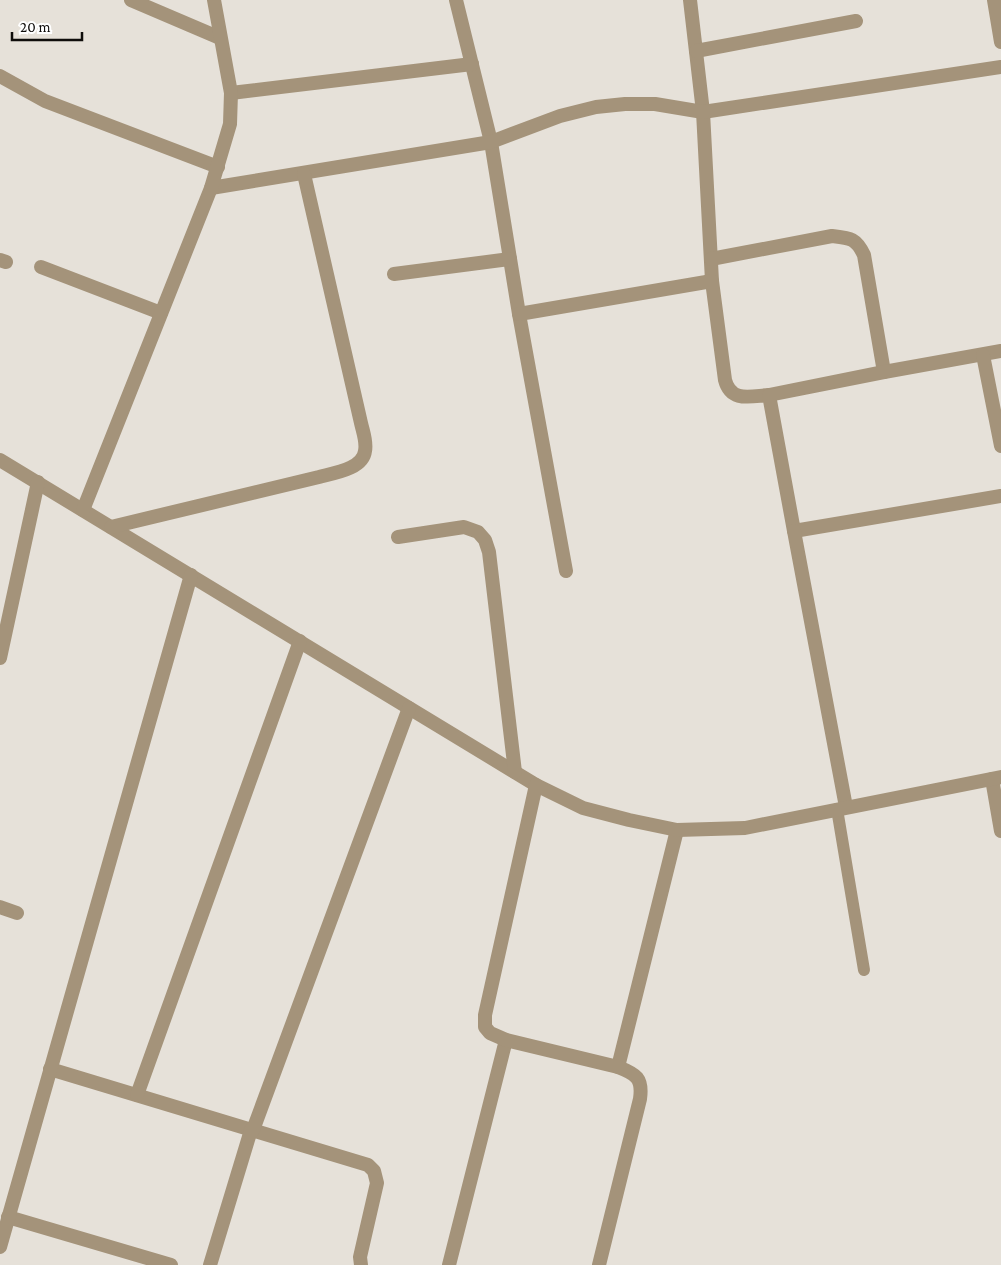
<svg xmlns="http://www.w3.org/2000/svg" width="1001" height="1265" font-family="'Crimson Pro',serif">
  <rect width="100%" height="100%" fill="#e6e1d9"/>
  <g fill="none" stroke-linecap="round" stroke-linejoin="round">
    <path stroke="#a4937a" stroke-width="12" d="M837,809L864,970"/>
    <g stroke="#a4937a" stroke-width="14">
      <path d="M131,0L220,38"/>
      <path d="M456,0L491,142L519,314L566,571"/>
      <path d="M690,0L703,112L712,281"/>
      <path d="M994,0L1001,42"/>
      <path d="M696,51L856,21"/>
      <path d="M0,76L45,101L218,167"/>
      <path d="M231,93L472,64"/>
      <path d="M211,188L491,142L560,116L596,107L625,104H655L703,112L1001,67"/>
      <path d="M711,259L832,236C850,238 856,238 864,255L884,372"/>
      <path d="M0,260L6,262"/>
      <path d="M41,267L161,313"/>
      <path d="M394,274L510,259"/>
      <path d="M519,314L712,281L725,380C731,403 751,396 769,395"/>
      <path d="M1001,351L884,372L769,395L794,531L1001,496"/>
      <path d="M983,355L1001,446"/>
      <path d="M0,460L536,785"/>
      <path d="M83,510L211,188L230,124L231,93L214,0"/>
      <path d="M111,527L319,477C334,473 363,469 365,451C367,442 363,432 361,423L304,174"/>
      <path d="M794,531L846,807"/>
      <path d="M398,537L464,527L478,532L485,540L489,552L515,772"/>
      <path d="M0,658L38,482"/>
      <path d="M992,779L1001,831"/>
      <path d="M0,907L17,913"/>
      <path d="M618,1067L677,830"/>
      <path d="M50,1069L368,1165L374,1171L377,1183L360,1257L361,1265"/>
      <path d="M137,1095L300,641"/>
      <path d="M8,1217L171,1265"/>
      <path d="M0,1247L191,575"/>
      <path d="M210,1265L251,1130H253L409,708"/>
      <path d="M449,1265L506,1040"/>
      <path d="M599,1265L640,1099C643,1078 636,1074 618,1067L506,1040L490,1033L485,1027V1015L536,785L583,808L629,820L677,830L745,828L1001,777"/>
    </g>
  </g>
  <path d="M12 32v8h70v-8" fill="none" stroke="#0f0d0b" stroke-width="2.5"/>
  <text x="20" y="32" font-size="15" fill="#0f0d0b" stroke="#ffffff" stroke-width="4" paint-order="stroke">20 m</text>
</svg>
